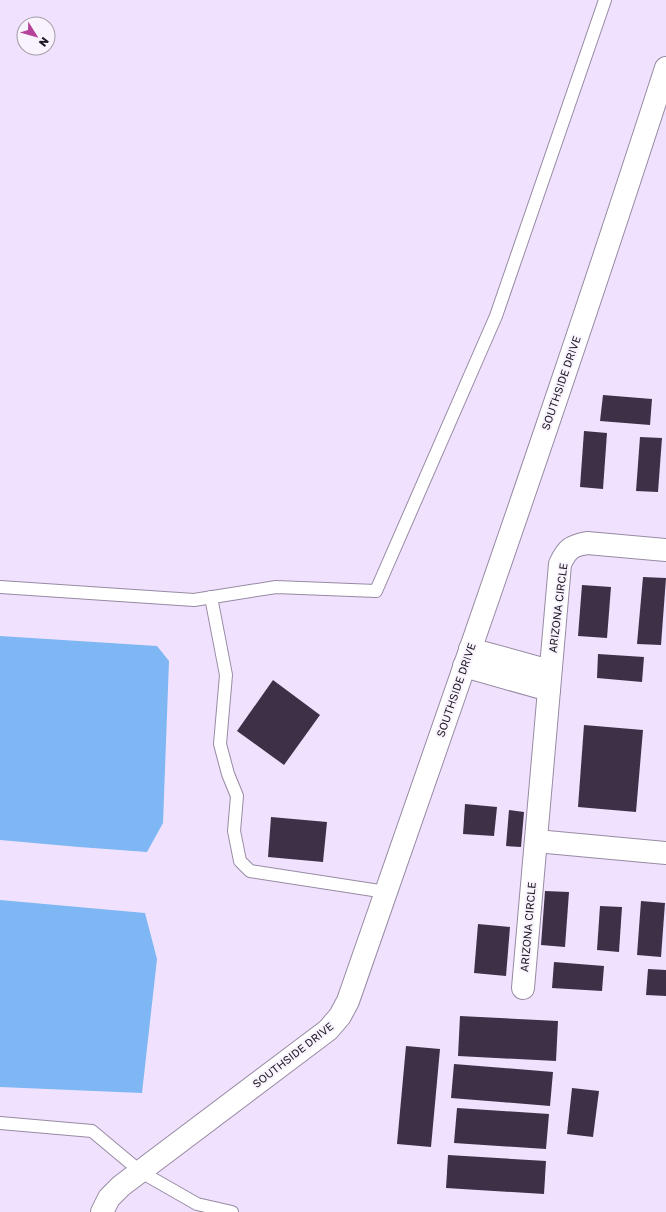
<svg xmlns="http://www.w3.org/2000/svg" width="666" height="1212" font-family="'Golos Text',sans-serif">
  <rect width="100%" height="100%" fill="#f0e2fe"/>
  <g fill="#7eb7f4">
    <path d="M0,636L157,646L169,661L163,823L147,852L79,847L0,840Z"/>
    <path d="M0,900L145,913L157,959L142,1093L0,1087Z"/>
  </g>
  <g fill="#3d3147">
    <path d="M603,395L652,399L650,425L600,421Z"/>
    <path d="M584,431L607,433L603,489L580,487Z"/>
    <path d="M640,437L662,438L658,492L636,491Z"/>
    <path d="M643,577L666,578L661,645L637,644Z"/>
    <path d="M582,585L611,587L607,638L578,636Z"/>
    <path d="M598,654L644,657L642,682L597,678Z"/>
    <path d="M273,680L320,715L284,765L237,731Z"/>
    <path d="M584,725L643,730L636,812L578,807Z"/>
    <path d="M465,804L497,807L494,836L463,834Z"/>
    <path d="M509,810L524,812L521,847L506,846Z"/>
    <path d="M271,817L327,822L323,862L268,857Z"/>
    <path d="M545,891L569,892L565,947L541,945Z"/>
    <path d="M641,901L665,903L661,957L637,955Z"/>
    <path d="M600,906L622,907L619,952L597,950Z"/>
    <path d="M478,924L510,927L506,976L474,973Z"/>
    <path d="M554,962L604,966L602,991L552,988Z"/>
    <path d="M648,969L666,970V996L646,995Z"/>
    <path d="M460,1016L558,1021L556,1061L458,1056Z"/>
    <path d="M406,1046L440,1049L431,1147L397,1144Z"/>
    <path d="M454,1064L553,1072L550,1106L451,1098Z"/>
    <path d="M572,1088L599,1091L593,1137L567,1134Z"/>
    <path d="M457,1108L549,1114L546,1149L454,1143Z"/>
    <path d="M448,1155L546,1161L544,1194L446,1188Z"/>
  </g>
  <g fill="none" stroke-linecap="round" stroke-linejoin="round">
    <g stroke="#978aa3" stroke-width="14">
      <g id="service">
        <path d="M0,587L194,600L276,587L376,591L496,316L605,0"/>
        <path d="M211,597L226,675L220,744L228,774L237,796L234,831L240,861L250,871L386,892"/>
        <path d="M0,1123L92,1131L141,1172L197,1204L232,1212"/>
      </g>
    </g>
    <g stroke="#978aa3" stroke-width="24">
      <g id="minor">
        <path d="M470,649L550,671"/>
        <path d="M464,666L549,690"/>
        <path d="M536,841L666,853"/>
        <path d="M523,988L560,564C567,549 571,546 587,543L666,550"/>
        <path d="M102,1212L109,1198L121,1186L328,1030L340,1016L348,1001C456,691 565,381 666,68"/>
      </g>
    </g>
    <use href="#service" stroke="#fff" stroke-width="12"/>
    <use href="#minor" stroke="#fff" stroke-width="22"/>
  </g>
  <g text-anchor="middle" stroke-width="4" stroke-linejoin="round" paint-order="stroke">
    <g font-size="11" fill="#1f1a24" stroke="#f9f3fe">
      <text transform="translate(561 383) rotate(-71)" y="4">SOUTHSIDE DRIVE</text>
      <text transform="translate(558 608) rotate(-83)" y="4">ARIZONA CIRCLE</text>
      <text transform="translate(456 690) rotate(-71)" y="4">SOUTHSIDE DRIVE</text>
      <text transform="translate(528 927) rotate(-85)" y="4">ARIZONA CIRCLE</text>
      <text transform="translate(293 1055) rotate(-38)" y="4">SOUTHSIDE DRIVE</text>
    </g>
  </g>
  <g transform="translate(36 36) rotate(127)"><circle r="19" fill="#f9f3fe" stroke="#a29ca7"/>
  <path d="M0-3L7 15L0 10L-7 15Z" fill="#b64199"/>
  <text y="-6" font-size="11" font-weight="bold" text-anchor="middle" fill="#1f1a24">N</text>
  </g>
</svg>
